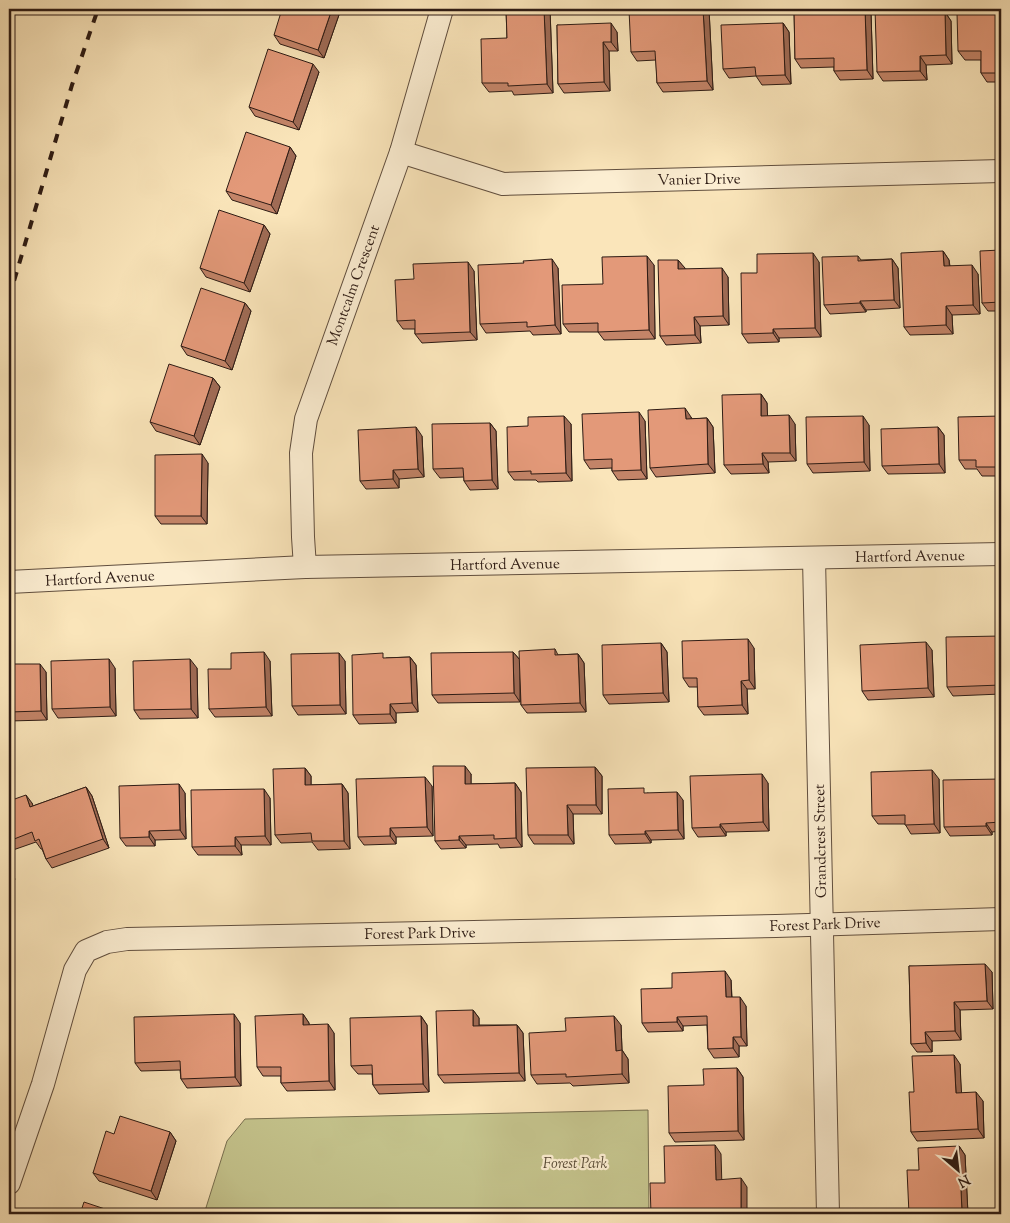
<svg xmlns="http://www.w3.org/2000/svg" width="1010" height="1223" font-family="'Sorts Mill Goudy',serif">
  <rect width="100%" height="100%" fill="#fae5ba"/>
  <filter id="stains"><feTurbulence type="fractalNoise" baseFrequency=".004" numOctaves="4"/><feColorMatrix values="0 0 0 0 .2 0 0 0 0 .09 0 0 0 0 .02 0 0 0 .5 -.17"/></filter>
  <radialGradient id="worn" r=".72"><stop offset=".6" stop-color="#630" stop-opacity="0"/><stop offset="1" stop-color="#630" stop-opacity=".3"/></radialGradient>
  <path fill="#c4c38c" stroke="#786f50" d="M648,1110L649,1214H204L227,1141L245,1119Z"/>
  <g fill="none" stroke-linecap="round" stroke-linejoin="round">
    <g stroke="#604e3e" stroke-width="24">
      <g id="minor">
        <path d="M401,152L503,184L1001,171"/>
        <path d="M814,558L828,1214"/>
        <path d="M305,567L303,537L301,453L306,419L401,152L442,9"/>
        <path d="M9,582L305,567L1001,554"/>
        <path d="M9,1183L43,1084L75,970L86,951L107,942L127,939L776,926L1001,919"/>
      </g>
    </g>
    <use href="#minor" stroke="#fceed2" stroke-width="22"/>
    <path stroke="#2d1b14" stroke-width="4" stroke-dasharray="9 9" stroke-linecap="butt" d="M9,298L72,85L98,9"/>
  </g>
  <g fill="#c38468" stroke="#2d1b14">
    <path d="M341,9L324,58L280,44L274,35Z"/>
    <path d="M506,9H550L553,93L514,95L512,91L489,92L482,83L507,38Z"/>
    <path d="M653,9H709L713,90L663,92L657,83L656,60L637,61L631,52Z"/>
    <path d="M794,9H868L871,13L873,79L840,80L834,71V67L801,68L795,59Z"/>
    <path d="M890,9H935V12H945L951,21L952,64L926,65L927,80L883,81L877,72Z"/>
    <path d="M1001,11V82H987L981,73V60H965L958,51Z"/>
    <path d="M783,23L789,32L791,84L762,85L756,76L729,78L723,69Z"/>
    <path d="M557,25L617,32L618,51H609L610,91L564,93L558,84Z"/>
    <path d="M319,72L299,130L255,116L249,107Z"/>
    <path d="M290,147L296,156L277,214L232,200L226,191Z"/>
    <path d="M264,225L270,234L250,292L206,277L200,268Z"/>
    <path d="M1001,250V311H988L982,303Z"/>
    <path d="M943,251L949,260L950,266L978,274L980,314L952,315L953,334L910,335L904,327Z"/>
    <path d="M858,256L861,260L892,259L898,268L900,308L866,310V312L830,314L824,305Z"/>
    <path d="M678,260L685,269L728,277L729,325L700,326L701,343L666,345L660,336Z"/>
    <path d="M819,262L821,337L779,338V342L748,343L742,334L757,273Z"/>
    <path d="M654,265L655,339L604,340L598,332H569L563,324L603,284Z"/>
    <path d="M558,268L561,334L533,335L530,331L486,333L480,324Z"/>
    <path d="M474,271L477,340L422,343L415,334V329H403L397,321L414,279Z"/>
    <path d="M245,303L251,311L232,370L187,355L181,346Z"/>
    <path d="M213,378L220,387L200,445L156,431L150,422Z"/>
    <path d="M761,394L767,403V416L795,424L796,461L768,462L769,473L731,474L724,465Z"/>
    <path d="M1001,416V476H982L977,469H965L959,460Z"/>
    <path d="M691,417L692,419L707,418L713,427L715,473L656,477L650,468Z"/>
    <path d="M645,421L647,479L618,480L612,471V468L590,469L584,460Z"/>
    <path d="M490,423L496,431L498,489L470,490L464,481V477L440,478L433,469Z"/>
    <path d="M571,424L572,481L538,482L536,480H514L508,472Z"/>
    <path d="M869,425L870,471L813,473L807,464Z"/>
    <path d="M938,427L944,435L945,473L888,474L882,466Z"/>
    <path d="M422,436L424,477L399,479V488L366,489L360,481Z"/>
    <path d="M208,463L207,524H161L155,516Z"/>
    <path d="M1001,636V694L953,696L947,687Z"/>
    <path d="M661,643L667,652L669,702L609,704L603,695Z"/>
    <path d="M754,648L755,689H747L748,714L704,715L698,707V687H689L683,678Z"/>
    <path d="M555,649L558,655L578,654L584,663L586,712L527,713L521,705L520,662V702L438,703L432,695L513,652L520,660Z"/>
    <path d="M932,650L934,697L868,700L862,691Z"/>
    <path d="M410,657L416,665L418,712L396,713V723L359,724L353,715L386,658Z"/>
    <path d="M270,661L272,716L215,717L209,709L231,669Z"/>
    <path d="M345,661L346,714L298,715L292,706Z"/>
    <path d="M9,668L46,672L47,720L9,721Z"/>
    <path d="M115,668L116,716L58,718L52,709Z"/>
    <path d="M197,668L198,718L140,719L134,710Z"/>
    <path d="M595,767L602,776V814H573L574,844H534L528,835Z"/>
    <path d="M305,768L311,776V785L342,784L348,793L350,849L318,850L312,842L281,843L275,835Z"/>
    <path d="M471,774V784L515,783L521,792L522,847L500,848L498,844L466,845V848L441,849L435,841Z"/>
    <path d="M939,779L940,833L911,834L905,824H878L872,816Z"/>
    <path d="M1001,779V831L992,832V835L950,836L944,827Z"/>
    <path d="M768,783L769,831L726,832V836L698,837L692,828Z"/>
    <path d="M432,786L433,836L396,837V844L364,845L358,837Z"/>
    <path d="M86,787L92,796L109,848L52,868L46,859L42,849H41L36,842L13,850L9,843V801L32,803L33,806Z"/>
    <path d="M185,793L186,839L155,840V846H126L120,838Z"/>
    <path d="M647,793L683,800L684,839L651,840V843L615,844L609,835Z"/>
    <path d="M270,798L271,845H241L242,855H198L192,847Z"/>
    <path d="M909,966L992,972L993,1009L960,1010L961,1040L932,1041V1052H917L911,1044Z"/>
    <path d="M731,980L732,997L746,1006L747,1046H739V1057L714,1058L708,1049L707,1025L683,1026V1031L648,1032L642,1023L672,988Z"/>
    <path d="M473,1010L479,1018V1025H517L523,1033L525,1081L444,1083L438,1075Z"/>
    <path d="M303,1014L309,1023V1025L334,1033L335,1090L287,1091L281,1083V1076H263L257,1067Z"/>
    <path d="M421,1016L427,1025L429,1092L379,1094L373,1085L372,1074H358L351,1066Z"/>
    <path d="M240,1023L241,1086L187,1088L181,1079L180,1070L141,1071L135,1063Z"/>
    <path d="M621,1025L622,1050L628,1059L629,1083L573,1086L570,1083L537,1084L531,1075L566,1031Z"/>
    <path d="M960,1064L961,1093L983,1101L984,1138L917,1141L911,1132L914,1092Z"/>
    <path d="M737,1068L743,1077L744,1140L675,1142L669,1133L704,1085Z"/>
    <path d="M170,1132L176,1141L157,1200L99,1181L93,1173L114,1134Z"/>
    <path d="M959,1146L965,1155L968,1214H909L919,1170Z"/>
  </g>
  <g fill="#9f6b55" stroke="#2d1b14">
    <path d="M332,9H341L324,58L318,50Z"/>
    <path d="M544,9H550L553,93L547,84Z"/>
    <path d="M703,9H709L713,90L707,81Z"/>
    <path d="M865,9H868L871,13L873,79L867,70Z"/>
    <path d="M929,9H935V21L929,12Z"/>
    <path d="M945,12L951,21L952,64L946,55Z"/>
    <path d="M611,23L617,32L618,51L611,42Z"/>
    <path d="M783,23L789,32L791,84L785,75Z"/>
    <path d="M603,42L609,51L610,91L604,82Z"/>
    <path d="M920,56L926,65L927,80L920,71Z"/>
    <path d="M313,64L319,72L299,130L293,122Z"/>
    <path d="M290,147L296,156L277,214L271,205Z"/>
    <path d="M264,225L270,234L250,292L244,283Z"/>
    <path d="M943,251L949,260L950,275L944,266Z"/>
    <path d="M813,253L819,262L821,337L815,328Z"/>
    <path d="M647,256L654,265L655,339L649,330Z"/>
    <path d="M552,259L558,268L561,334L555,325Z"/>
    <path d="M892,259L898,268L900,308L894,300Z"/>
    <path d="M678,260L685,268V278L678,269Z"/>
    <path d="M468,262L474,271L477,340L470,332Z"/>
    <path d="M972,265L978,274L980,314L973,305Z"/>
    <path d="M722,268L728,277L729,325L723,316Z"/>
    <path d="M860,301L866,310V312L860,303Z"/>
    <path d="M245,303L251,311L232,370L225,361Z"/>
    <path d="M946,306L952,315L953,334L946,325Z"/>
    <path d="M694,317L700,326L701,343L695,335Z"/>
    <path d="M773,329L779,338V342L773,333Z"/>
    <path d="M213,378L220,387L200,445L194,436Z"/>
    <path d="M761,394L767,403L768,425L761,416Z"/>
    <path d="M685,408L691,417L692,428L686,419Z"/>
    <path d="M639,412L645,421L647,479L641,470Z"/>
    <path d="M789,415L795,424L796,461L790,453Z"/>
    <path d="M564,416L571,424L572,481L566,473Z"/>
    <path d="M863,416L869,425L870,471L864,462Z"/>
    <path d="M707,418L713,427L715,473L708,464Z"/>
    <path d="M490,423L496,431L498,489L492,480Z"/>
    <path d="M416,427L422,436L424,477L418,469Z"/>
    <path d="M938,427L944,435L945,473L939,464Z"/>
    <path d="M762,453L768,462L769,473L763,464Z"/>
    <path d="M202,454L208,463L207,524L201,516Z"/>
    <path d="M393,470L399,479V488L393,479Z"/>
    <path d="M748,639L754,648L755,689L749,680Z"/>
    <path d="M926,642L932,650L934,697L928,688Z"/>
    <path d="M661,643L667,652L669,702L663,693Z"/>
    <path d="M264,652L270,661L272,716L266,707Z"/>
    <path d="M513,652L520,660V702L514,693Z"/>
    <path d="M339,653L345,661L346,714L340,705Z"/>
    <path d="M578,654L584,663L586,712L580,703Z"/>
    <path d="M410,657L416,665L418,712L412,703Z"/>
    <path d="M109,659L115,668L116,716L110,707Z"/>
    <path d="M190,659L197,668L198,718L191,709Z"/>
    <path d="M40,664L46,672L47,720L41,711Z"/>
    <path d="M741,681L747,689L748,714L742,705Z"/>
    <path d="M390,704L396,713V723L390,714Z"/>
    <path d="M465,766L471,774V793L465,784Z"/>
    <path d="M595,767L602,776V814L596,805Z"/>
    <path d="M305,768L311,776V794L305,785Z"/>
    <path d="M932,770L939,779L940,833L934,824Z"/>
    <path d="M762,774L768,783L769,831L763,822Z"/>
    <path d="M425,777L432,786L433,836L427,827Z"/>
    <path d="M515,783L521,792L522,847L516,838Z"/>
    <path d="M179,784L185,793L186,839L180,830Z"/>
    <path d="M342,784L348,793L350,849L344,841Z"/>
    <path d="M86,787L92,796L109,848L103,839Z"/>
    <path d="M264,789L270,798L271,845L265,836Z"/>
    <path d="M677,792L683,800L684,839L678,830Z"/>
    <path d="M26,795L32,803L37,816L30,807Z"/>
    <path d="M567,805L573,814L574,844L568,835Z"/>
    <path d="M986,823L992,832V835L986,826Z"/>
    <path d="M720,824L726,832V836L720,827Z"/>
    <path d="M390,828L396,837V844L390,836Z"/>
    <path d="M149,831L155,840V846L149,837Z"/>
    <path d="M645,831L651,840V843L645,834Z"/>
    <path d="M459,836L466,845V848L459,840Z"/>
    <path d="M235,837L241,845L242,855L235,846Z"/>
    <path d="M9,870L15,879L9,890Z"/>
    <path d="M985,964L992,972L993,1009L987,1001Z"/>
    <path d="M725,971L731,980L732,1006L726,997Z"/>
    <path d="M740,997L746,1006L747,1046L741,1037Z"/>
    <path d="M954,1002L960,1010L961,1040L955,1031Z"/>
    <path d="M473,1010L479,1018V1034L473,1026Z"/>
    <path d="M234,1014L240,1023L241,1086L235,1077Z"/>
    <path d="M303,1014L309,1023V1034L303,1025Z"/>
    <path d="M421,1016L427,1025L429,1092L423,1084Z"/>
    <path d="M614,1016L621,1025L622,1050L628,1059L629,1083L622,1074L616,1051Z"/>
    <path d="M677,1017L683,1026V1031L677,1022Z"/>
    <path d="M328,1024L334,1033L335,1090L329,1081Z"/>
    <path d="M517,1025L523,1033L525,1081L519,1073Z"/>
    <path d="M925,1032L932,1041V1052L926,1043Z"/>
    <path d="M733,1037L739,1046V1057L733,1048Z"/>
    <path d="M954,1055L960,1064L962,1102L956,1093Z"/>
    <path d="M737,1068L743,1077L744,1140L738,1131Z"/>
    <path d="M976,1092L983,1101L984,1138L978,1129Z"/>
    <path d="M170,1132L176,1141L157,1200L151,1191Z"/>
    <path d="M715,1145L721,1154L722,1188L716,1180Z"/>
    <path d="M959,1146L965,1155L968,1214H963L962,1212Z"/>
    <path d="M741,1178L747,1187V1214H741Z"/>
  </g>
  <g fill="#e39979" stroke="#2d1b14">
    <path d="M282,9H332L318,50L274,35Z"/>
    <path d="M506,9H544L547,84L508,86V83H482L481,39L507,38Z"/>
    <path d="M653,9H703L707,81L657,83L655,51L631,52L629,10Z"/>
    <path d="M794,9H865L867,70L834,71V58L795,59Z"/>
    <path d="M875,9H929V12H945L946,55L920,56V71L877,72Z"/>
    <path d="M1001,11V73H981V51H958L957,13Z"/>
    <path d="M611,23V42H603L604,82L558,84L557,25Z"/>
    <path d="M783,23L785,75L756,76L755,67L723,69L721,25Z"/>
    <path d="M268,49L313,64L293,122L249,107Z"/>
    <path d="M246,132L290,147L271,205L226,191Z"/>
    <path d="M219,210L264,225L244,283L200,268Z"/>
    <path d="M1001,250V302L982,303L980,251Z"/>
    <path d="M943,251L944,266L972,265L973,305L946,306V325L904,327L901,253Z"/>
    <path d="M813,253L815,328L773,329V333L742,334L741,273H757V254Z"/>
    <path d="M647,256L649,330L598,332V323L563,324L562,285L603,284L602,257Z"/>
    <path d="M858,256V261L892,259L894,300L860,301V303L824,305L822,257Z"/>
    <path d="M552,259L555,325L527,327V322L480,324L478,265L524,263L523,261Z"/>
    <path d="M658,260H678V269L722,268L723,316L694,317L695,335L660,336Z"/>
    <path d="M468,262L470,332L415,334V320L397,321L395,280L414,279L413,264Z"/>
    <path d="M201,288L245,303L225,361L181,346Z"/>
    <path d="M169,364L213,378L194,436L150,422Z"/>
    <path d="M761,394V416L789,415L790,453H762L763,464L724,465L722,395Z"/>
    <path d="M685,408L686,419L707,418L708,464L650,468L648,410Z"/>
    <path d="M639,412L641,470L612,471V459L584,460L582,414Z"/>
    <path d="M564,416L566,473L531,474V471L508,472L507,427L528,426V417Z"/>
    <path d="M863,416L864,462L807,464L806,417Z"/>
    <path d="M1001,416V467H976V460H959L958,417Z"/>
    <path d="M490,423L492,480L464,481L463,468L433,469L432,424Z"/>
    <path d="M416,427L418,469L393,470V479L360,481L358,430Z"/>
    <path d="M938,427L939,464L882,466L881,429Z"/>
    <path d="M202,454L201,516H155V455Z"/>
    <path d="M1001,636V685L947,687L946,637Z"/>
    <path d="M748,639L749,680L741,681L742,705L698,707L697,678H683L682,641Z"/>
    <path d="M926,642L928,688L862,691L860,645Z"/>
    <path d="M661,643L663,693L603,695L602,645Z"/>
    <path d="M555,649V655L578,654L580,703L521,705L519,651Z"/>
    <path d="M264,652L266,707L209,709L208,669H231V653Z"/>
    <path d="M513,652L514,693L432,695L431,653Z"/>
    <path d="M339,653L340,705L292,706L291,654Z"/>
    <path d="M383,653V658L410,657L412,703L390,704V714L353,715L352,655Z"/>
    <path d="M109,659L110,707L52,709L51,661Z"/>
    <path d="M190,659L191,709L134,710L133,661Z"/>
    <path d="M11,664H40L41,711L9,712V668H11Z"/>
    <path d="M433,766H465V784L515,783L516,838L494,839V835L459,836V840L435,841Z"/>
    <path d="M595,767L596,805H567L568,835H528L526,768Z"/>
    <path d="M305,768V785L342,784L344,841H312L311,833L275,835L273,769Z"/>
    <path d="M932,770L934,824L905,825V815L872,816L871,772Z"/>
    <path d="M762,774L763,822L720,824V827L692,828L690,776Z"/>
    <path d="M425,777L427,827L390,828V836L358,837L356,779Z"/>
    <path d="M1001,779V822L986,823V826L944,827L943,780Z"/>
    <path d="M179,784L180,830L149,831V837L120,838L119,786Z"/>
    <path d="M86,787L103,839L46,859L39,839L35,841L32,832L9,841V801L26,795L30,807Z"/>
    <path d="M644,788V793L677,792L678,830L645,831V834L609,835L608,789Z"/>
    <path d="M264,789L265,836L235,837V846L192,847L191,790Z"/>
    <path d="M985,964L987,1001L954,1002L955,1031L925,1032L926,1043L911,1044L909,966Z"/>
    <path d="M725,971L726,997H740L741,1037H733V1048L708,1049L707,1016L677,1017V1022L642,1023L641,989L672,988V973Z"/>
    <path d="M473,1010V1026L517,1025L519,1073L438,1075L436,1011Z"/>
    <path d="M234,1014L235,1077L181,1079L180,1061L135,1063L134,1017Z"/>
    <path d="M303,1014V1025L328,1024L329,1081L281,1083V1067H257L255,1016Z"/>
    <path d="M421,1016L423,1084L373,1085L372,1065L351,1066L350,1018Z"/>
    <path d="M614,1016L616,1051L622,1050V1074L566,1077V1074L531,1075L529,1033L566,1031L565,1018Z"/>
    <path d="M954,1055L956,1093L976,1092L978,1129L911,1132L909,1092H914L912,1056Z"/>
    <path d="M737,1068L738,1131L669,1133L668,1086L704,1085L703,1069Z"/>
    <path d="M120,1116L170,1132L151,1191L93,1173L106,1131L114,1134Z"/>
    <path d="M715,1145L716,1180L741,1178V1214H651L650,1183H665L664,1146Z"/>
    <path d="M959,1146L962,1212L909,1214L907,1170H919L918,1148Z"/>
    <path d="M84,1202L120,1214H80Z"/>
  </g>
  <g text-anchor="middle" stroke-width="4.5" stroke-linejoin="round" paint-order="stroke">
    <g font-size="15" fill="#2d1b14" stroke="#fceed2">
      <text transform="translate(699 179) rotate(-1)" y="5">Vanier Drive</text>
      <text transform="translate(353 285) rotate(-70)" y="5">Montcalm Crescent</text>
      <text transform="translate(910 556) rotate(-1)" y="5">Hartford Avenue</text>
      <text transform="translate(505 564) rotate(-1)" y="5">Hartford Avenue</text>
      <text transform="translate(100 578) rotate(-3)" y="5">Hartford Avenue</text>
      <text transform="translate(820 841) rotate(-91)" y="5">Grandcrest Street</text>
      <text transform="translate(825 924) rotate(-2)" y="5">Forest Park Drive</text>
      <text transform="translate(420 933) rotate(-1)" y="5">Forest Park Drive</text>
    </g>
    <g font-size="15" font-style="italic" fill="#5a4d38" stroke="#fceed2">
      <text x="575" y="1168">Forest Park</text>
    </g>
  </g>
  <rect width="1010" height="1223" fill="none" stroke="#fae5ba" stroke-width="30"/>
  <rect x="10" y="10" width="990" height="1203" fill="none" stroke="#2d1b14" stroke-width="2.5"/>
  <rect x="15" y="15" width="980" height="1193" fill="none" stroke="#2d1b14"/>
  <g transform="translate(958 1170) rotate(152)" stroke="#fceed2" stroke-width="4" paint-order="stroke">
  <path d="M0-4L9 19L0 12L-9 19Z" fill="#2d1b14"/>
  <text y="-8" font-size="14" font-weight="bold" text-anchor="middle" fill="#2d1b14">N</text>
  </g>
  <rect width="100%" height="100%" filter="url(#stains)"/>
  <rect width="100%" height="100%" fill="url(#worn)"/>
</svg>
